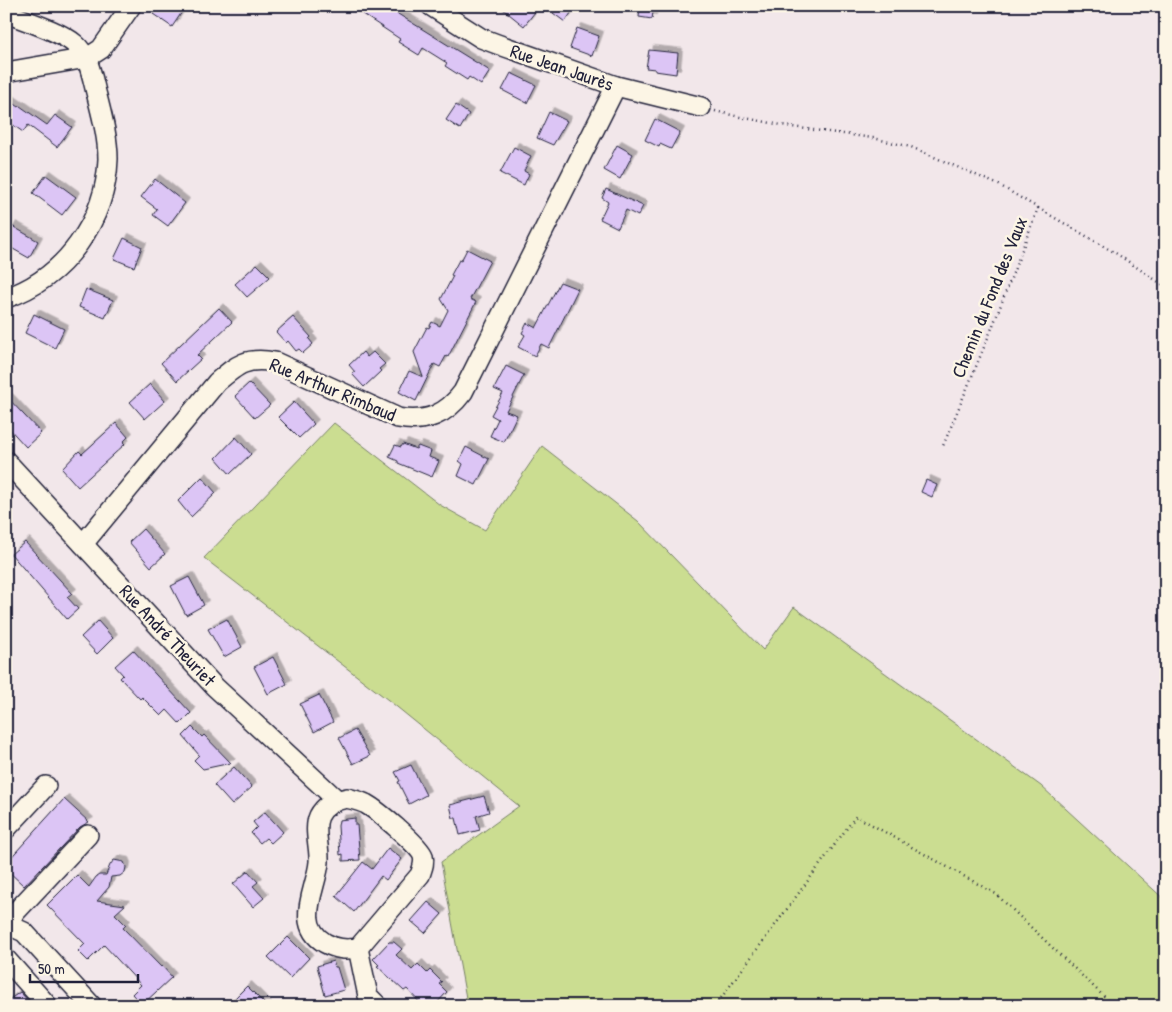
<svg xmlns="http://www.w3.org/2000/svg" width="1172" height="1012" font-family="'Patrick Hand',sans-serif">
  <defs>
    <filter id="shadow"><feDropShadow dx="4.5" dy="-4.5" stdDeviation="0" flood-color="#0004"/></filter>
  </defs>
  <rect width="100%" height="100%" fill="#f2e7ea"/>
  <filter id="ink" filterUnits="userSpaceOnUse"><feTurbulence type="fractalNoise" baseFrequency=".02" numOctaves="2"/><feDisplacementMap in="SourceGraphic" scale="10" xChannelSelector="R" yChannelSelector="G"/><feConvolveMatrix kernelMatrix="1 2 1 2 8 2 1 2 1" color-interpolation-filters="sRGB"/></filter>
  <g filter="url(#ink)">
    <path fill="#cbdd91" stroke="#768066" d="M334,423L440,505L485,530L542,446L638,521L763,650L794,607L1041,786L1166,901V1006H457L466,998L441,862L519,806L392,703L204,558Z"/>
    <g fill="#dcc5f5" stroke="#22223b" filter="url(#shadow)">
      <path d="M158,6H186L172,27L153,14Z"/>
      <path d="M350,6H385L490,71L481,85L469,77L467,80L445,66L447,63L423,48L419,55L398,42L400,39Z"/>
      <path d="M499,6H528L535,12L524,26Z"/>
      <path d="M558,6H562L571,13L565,22L553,13Z"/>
      <path d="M640,6H654L652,19L639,17Z"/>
      <path d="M577,28L599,36L592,56L570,48Z"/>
      <path d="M649,50L678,53L676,74L655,71V69L646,68Z"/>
      <path d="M511,73L536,85L527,103L502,90Z"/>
      <path d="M6,98L19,107L20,106L47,125L55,115L72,127L57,147L28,125L23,132L6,120Z"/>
      <path d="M456,105L469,114L460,129L446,120Z"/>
      <path d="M549,112L567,121L553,145L537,138Z"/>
      <path d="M655,119L680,132L671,149L660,144L659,147L645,140Z"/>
      <path d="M617,145L633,154L620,179L604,170Z"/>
      <path d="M514,147L531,156L524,171L529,174L524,185L500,173Z"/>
      <path d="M46,175L76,197L62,215L33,193Z"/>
      <path d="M155,179L185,203L168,226L153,215L157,209L141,197Z"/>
      <path d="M606,189L643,206L638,216L626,210L618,228L600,219L608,202L602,198Z"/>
      <path d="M12,226L38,241L29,258L6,245V236Z"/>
      <path d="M124,238L142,247L134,267L114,259Z"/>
      <path d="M467,249L490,261L470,299L476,302L448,357L446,356L440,367L434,364L416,401L399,392L409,371L423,377L414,352L427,327L429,328L432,322L440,326L448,310L441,299L453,276L451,275L459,260L461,261Z"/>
      <path d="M257,264L270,277L247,297L235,284Z"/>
      <path d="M560,282L578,289L549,348L541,344L535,356L518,347L525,335L522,333L527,323L536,328Z"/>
      <path d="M86,289L113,300L105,318L79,307Z"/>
      <path d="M219,308L232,322L197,355L201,359L177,381L161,363Z"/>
      <path d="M34,314L64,329L55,348L25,333Z"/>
      <path d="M293,317L311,337L309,339L313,344L303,353L299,349L296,351L288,341L286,343L276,332Z"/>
      <path d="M363,352L367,357L373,352L385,364L379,369L381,371L364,387L352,374L355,372L349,365Z"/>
      <path d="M506,366L524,375L506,411L517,415L504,442L490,436L498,419L491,415L503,393L494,389Z"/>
      <path d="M249,383L270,405L255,418L235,396Z"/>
      <path d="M150,384L165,401L145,419L130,402Z"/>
      <path d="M6,396L41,433L26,447L6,425Z"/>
      <path d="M294,402L314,424L299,438L278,417Z"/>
      <path d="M116,423L128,437L123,442L125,444L78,487L62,469L79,451L82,454Z"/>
      <path d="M236,437L251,454L230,474L216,458Z"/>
      <path d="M403,444L416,449L418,446L431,451L429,457L439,461L432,477L398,463V461L389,457L395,445L401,447Z"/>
      <path d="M466,447L489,459L476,485L458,476L463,464L459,461Z"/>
      <path d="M202,477L216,493L191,517L178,501Z"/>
      <path d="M926,480L937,485L932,497L921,492Z"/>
      <path d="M143,529L165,554L151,567L129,542Z"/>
      <path d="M25,542L72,593L67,597L78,609L67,619L11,554Z"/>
      <path d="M189,577L204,605L186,615L171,586Z"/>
      <path d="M227,619L242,647L224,657L208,629Z"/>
      <path d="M98,621L113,638L97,654L81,637Z"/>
      <path d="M133,650L191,713L180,724L167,710L161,716L142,697L140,699L120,678L123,675L115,666Z"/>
      <path d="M273,657L287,684L268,694L254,667Z"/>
      <path d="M319,695L333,722L314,732L300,704Z"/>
      <path d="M192,727L202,737L204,735L231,763L203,769L194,760L199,755L183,736Z"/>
      <path d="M355,730L370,756L353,764L339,738Z"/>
      <path d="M411,765L426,795L409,804L398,782L400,781L395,772Z"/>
      <path d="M234,767L252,787L232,805L214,785Z"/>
      <path d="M484,796L489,812L476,816L480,830L460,835L456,818H453L450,805Z"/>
      <path d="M64,799L89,822L80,827L24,886L6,869V863Z"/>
      <path d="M265,812L283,832L271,843L266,838L260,843L251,833L257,827L253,822Z"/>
      <path d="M355,818V825H357L360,860L343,861V854L340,855L338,826L339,820Z"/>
      <path d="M388,848L402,859L386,880L381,876L354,912L336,896L363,862L372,869Z"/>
      <path d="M114,860L124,862L126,867L125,872L120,876L111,877L109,887L97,901L125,905L115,914L126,925L123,928L161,967L162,966L172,977L142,1005L132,994L141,985L104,945L88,961L78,951L85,944L47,905L77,875L89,887L96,877L99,875H106L110,865Z"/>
      <path d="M248,871L258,882L253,886L264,898L253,907L233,884Z"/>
      <path d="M428,902L442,914L425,933L411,921Z"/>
      <path d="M288,937L309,958L290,978L268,957Z"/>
      <path d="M389,942H394L402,949L396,955L412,970L418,964L427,973L430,970L442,982L439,984L447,992L434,1006L432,1004L430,1006H423L407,989L404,991L377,966L379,965L373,959Z"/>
      <path d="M333,961L335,967H337L344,990L325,995L317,966Z"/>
      <path d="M247,986L267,1006H239L233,1000Z"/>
      <path d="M20,992L33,1006H6V1002Z"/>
    </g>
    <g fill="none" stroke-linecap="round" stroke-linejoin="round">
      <g stroke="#22223b" stroke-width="22">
        <g id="minor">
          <path d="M431,6L481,38L497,44L616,86L701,107"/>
          <path d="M6,13C26,21 60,31 75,44C90,57 92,78 97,96C102,116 108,138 108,159C106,220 65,278 6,298"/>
          <path d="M6,72L87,58L101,49L131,6"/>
          <path d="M6,461L215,687L337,800"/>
          <path d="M83,544L217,382C238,364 246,357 275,362L398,418C426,423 446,415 463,392L616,86"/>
          <path d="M347,798C354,800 360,801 366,804C377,810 420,846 423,856C425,863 422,869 420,875L358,948C345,950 336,949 325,943C293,924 317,888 319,862C320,847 313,829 319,816C325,804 336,800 347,798Z"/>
          <path d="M6,829L46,786"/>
          <path d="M9,919L88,835"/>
          <path d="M15,928L24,932L92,1006"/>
          <path d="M358,948L368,996L378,1006"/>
          <path d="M6,959L48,1006"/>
        </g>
      </g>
      <g stroke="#22223b" stroke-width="2.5" stroke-dasharray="1 4" stroke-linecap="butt">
        <path d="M715,111L740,117L792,127L873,138L911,147L999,185L1038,208L992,328L943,446"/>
        <path d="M1038,208L1117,254L1166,287"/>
        <path d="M715,1006L856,816L996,894L1114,1006"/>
      </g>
      <use href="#minor" stroke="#fcf5e5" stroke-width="19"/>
    </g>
  </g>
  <g text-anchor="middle" stroke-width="5" stroke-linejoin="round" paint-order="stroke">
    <g font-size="19" fill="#22223b" stroke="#fcf5e5">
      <text transform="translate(562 67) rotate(19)" y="7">Rue Jean Jaurès</text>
      <text transform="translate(989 297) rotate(-68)" y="7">Chemin du Fond des Vaux</text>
      <text transform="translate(333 389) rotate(23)" y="7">Rue Arthur Rimbaud</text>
      <text transform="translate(168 635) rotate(47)" y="7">Rue André Theuriet</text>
    </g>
  </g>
  <rect width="1172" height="1012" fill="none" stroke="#fcf5e5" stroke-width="25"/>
  <rect x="12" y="12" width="1147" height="987" fill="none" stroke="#22223b" stroke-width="2" filter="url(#ink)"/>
  <path d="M30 974v8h108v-8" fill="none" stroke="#22223b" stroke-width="2.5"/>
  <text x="38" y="974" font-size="15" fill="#22223b" stroke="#fcf5e5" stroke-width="4" paint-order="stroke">50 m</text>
</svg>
